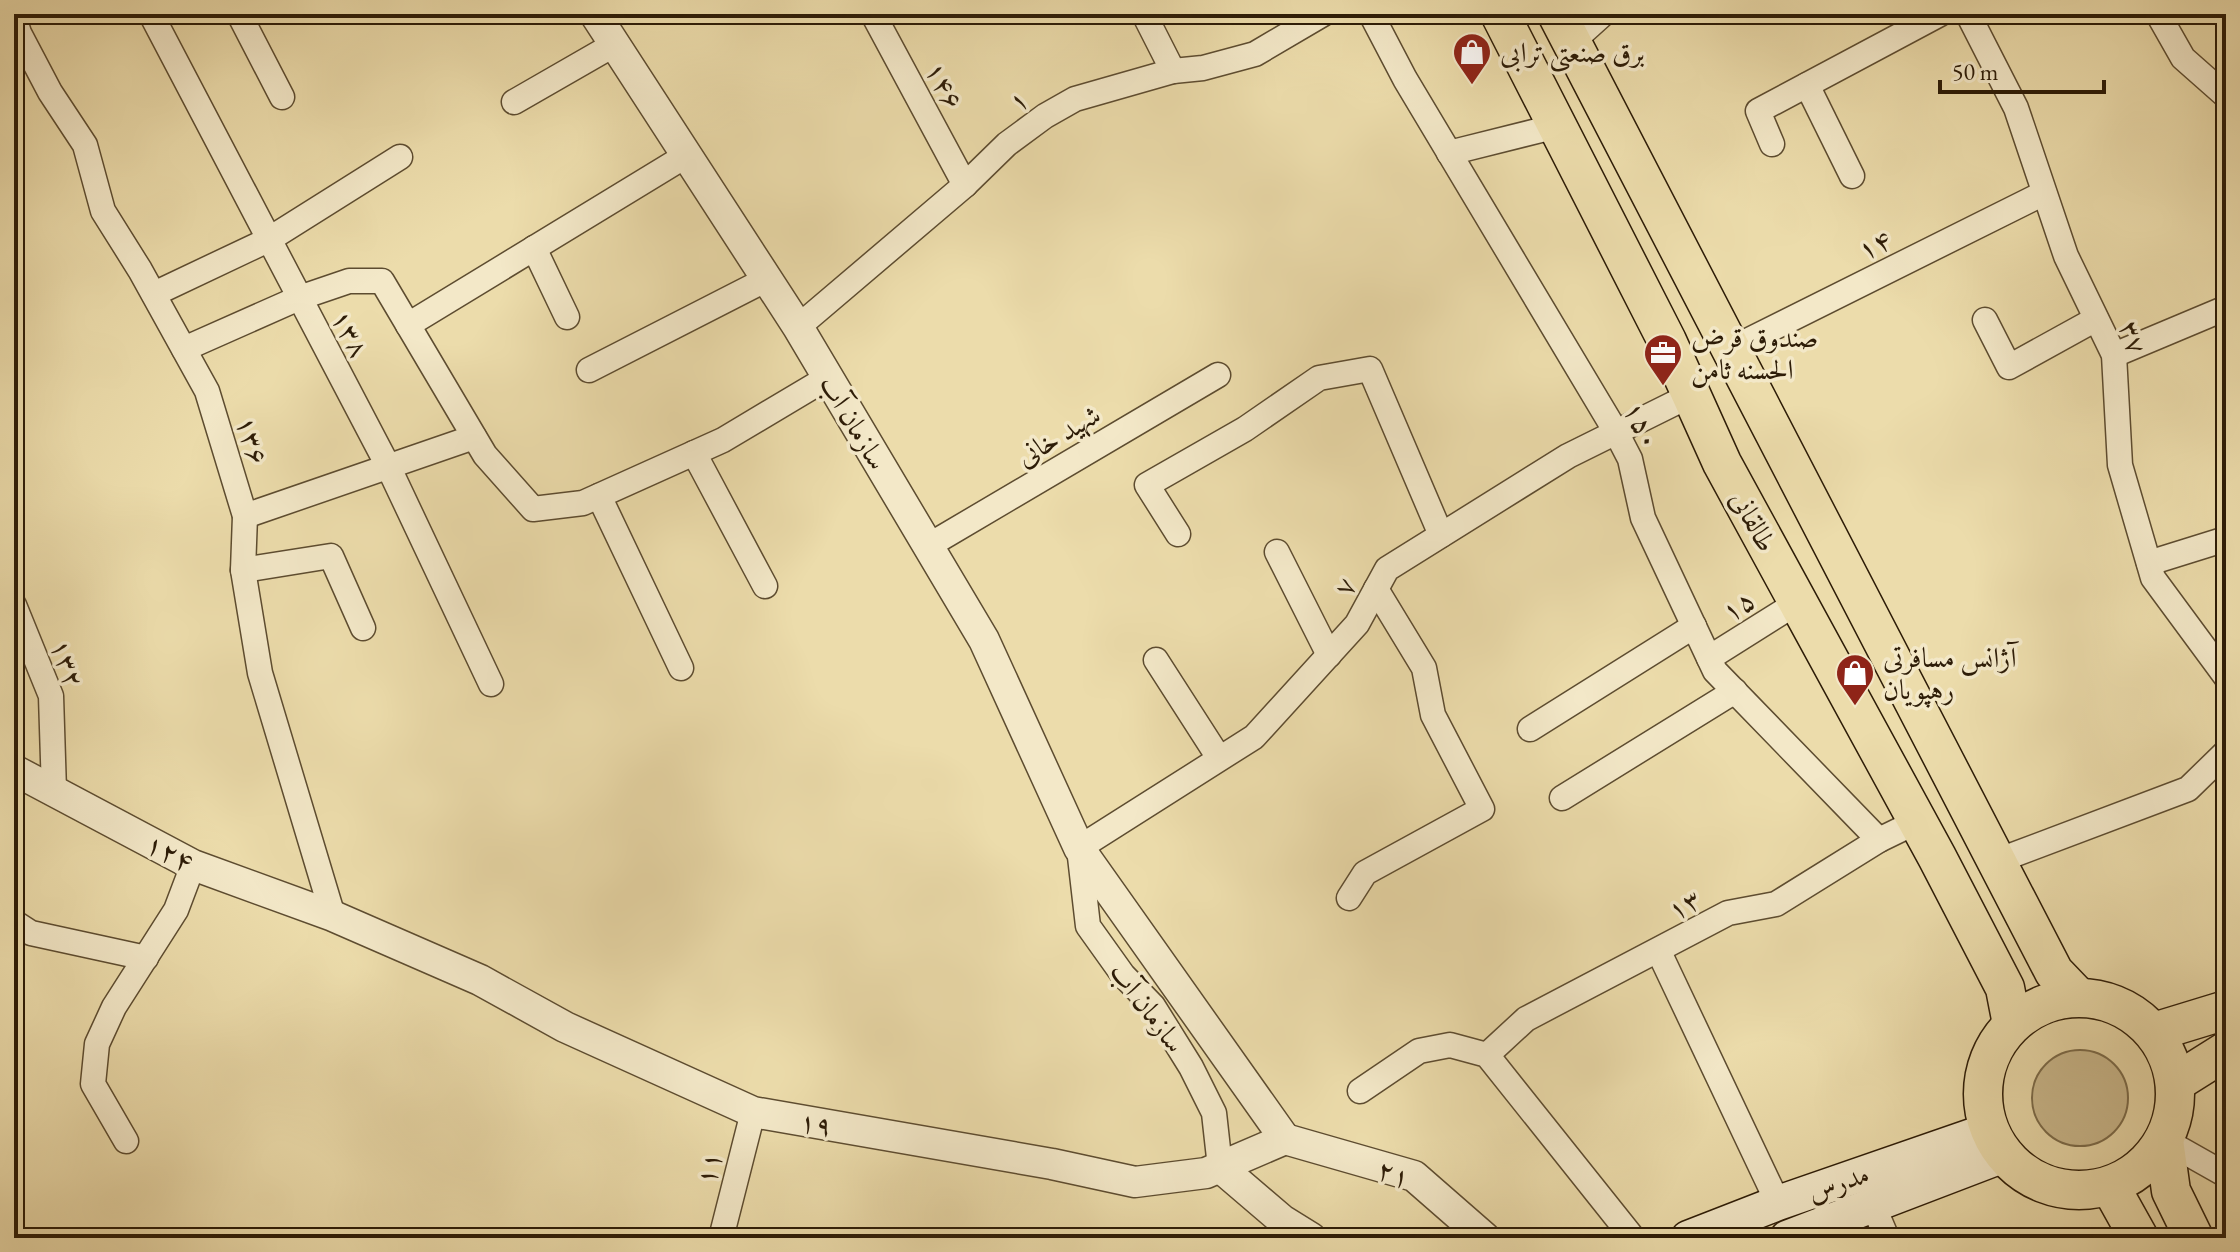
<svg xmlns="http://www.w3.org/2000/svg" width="2240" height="1252" font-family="'EB Garamond',Amiri,serif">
  <rect width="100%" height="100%" fill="#ecdcab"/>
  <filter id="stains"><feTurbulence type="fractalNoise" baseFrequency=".0025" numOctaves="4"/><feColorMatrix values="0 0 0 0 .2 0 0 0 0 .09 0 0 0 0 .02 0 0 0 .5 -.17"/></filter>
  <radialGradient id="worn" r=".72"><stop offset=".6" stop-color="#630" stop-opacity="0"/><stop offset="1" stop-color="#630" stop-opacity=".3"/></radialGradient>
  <circle fill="#ccbb8f" stroke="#7c6c4b" stroke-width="2" cx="2080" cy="1098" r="48"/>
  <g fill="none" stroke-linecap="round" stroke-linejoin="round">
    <g stroke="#5d4c30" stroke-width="27">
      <g id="minor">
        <path d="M151,14L388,466L491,684"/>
        <path d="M239,14L282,97"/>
        <path d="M873,14L965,185"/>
        <path d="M1144,14L1173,71"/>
        <path d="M1371,14L1405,79L1616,432L1630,459L1643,518L1715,671L1879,840"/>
        <path d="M1968,14L2016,108L2066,256L2114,355L2120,465L2153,578L2226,677"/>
        <path d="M2158,14L2183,58L2226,96"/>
        <path d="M14,17L19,33L50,92L85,145L103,211L140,270L207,391L245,516L243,570L260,673L333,916"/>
        <path d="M1572,42L1603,14"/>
        <path d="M1807,85L1852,176"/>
        <path d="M514,102L615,44"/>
        <path d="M1772,144L1758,111L1940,14"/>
        <path d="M1449,153L1557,126"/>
        <path d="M534,248L567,317"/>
        <path d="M154,294L268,240L400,157"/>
        <path d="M1985,320L2009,367L2096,319"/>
        <path d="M408,325L687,155"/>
        <path d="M798,327L965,185L1007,144L1045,116L1075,99L1173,71L1203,68L1255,54L1323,14"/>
        <path d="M184,349L299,298L349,281H382L485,455L533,509L583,503L723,440L827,378"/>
        <path d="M1731,349L2044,193"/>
        <path d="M2114,355L2226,308"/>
        <path d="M589,370L767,279"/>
        <path d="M694,453L765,586"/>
        <path d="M599,496L681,668"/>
        <path d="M245,516L474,437"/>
        <path d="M1178,534L1147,485L1245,429L1319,378L1370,369L1441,535"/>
        <path d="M928,546L1218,375"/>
        <path d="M1277,552L1329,655"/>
        <path d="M2149,563L2226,539"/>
        <path d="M243,570L331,556L363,628"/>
        <path d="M14,605L51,696L54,791"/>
        <path d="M1709,658L1798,602"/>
        <path d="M1156,660L1219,758"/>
        <path d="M1530,729L1694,626"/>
        <path d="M1562,798L1735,691"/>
        <path d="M1997,861L2188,789L2226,752"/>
        <path d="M1349,898L1365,873L1482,809L1433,715L1424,668L1376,589"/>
        <path d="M14,922L31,933L146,958"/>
        <path d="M1659,952L1778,1203"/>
        <path d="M1487,1055L1526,1019L1728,913L1776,904L1879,840L1918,821"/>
        <path d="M1360,1091L1419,1051L1450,1045L1487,1055L1633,1238"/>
        <path d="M2164,1140L2226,1175"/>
        <path d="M126,1141L93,1084L97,1044L114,1007L176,910L193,865"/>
        <path d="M1220,1167L1214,1113L1191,1067L1153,1006L1123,975L1088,926L1079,848L1254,737L1357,624L1387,569L1568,456L1691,395"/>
        <path d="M1873,1205L1887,1238"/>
        <path d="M721,1238L753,1112"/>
      </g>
    </g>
    <g stroke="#5d4c30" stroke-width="33">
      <g id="tertiary">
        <path d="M595,14L798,327L984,640L1079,848L1285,1139"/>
        <path d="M14,770L193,865L333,916L480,980L565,1027L753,1112L1052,1164L1135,1182L1206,1173L1285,1139"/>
        <path d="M1285,1139L1414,1176L1485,1238"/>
        <path d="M1220,1167L1282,1220L1311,1238"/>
      </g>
    </g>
    <g stroke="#2d1c07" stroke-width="37">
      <g id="secondary">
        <path d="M1688,1238L1778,1203L1989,1130"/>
        <path d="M1787,1238L2004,1155"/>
      </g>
    </g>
    <g stroke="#2d1c07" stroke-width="41">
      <g id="primary">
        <path d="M1500,14L1667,341L1722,463L1937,857L2005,988L2012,1024"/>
        <path d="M1557,14L2054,972L2078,997"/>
        <circle cx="2079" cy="1094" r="96"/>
        <path d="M2154,1032L2226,1010"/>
        <path d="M2175,1083L2226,1051"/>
        <path d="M2164,1140L2171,1191L2194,1238"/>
        <path d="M2110,1186L2139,1238"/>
      </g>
    </g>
    <use href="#minor" stroke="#f3e8c8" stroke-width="24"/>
    <use href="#tertiary" stroke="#f3e8c8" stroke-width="30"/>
    <use href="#secondary" stroke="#f3e8c8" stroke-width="34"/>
    <use href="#primary" stroke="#ecdcab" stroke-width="38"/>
  </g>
  <defs>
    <g id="shop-pin" transform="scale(2)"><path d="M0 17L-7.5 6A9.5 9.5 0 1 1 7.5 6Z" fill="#8f2418" stroke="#f3e8c8"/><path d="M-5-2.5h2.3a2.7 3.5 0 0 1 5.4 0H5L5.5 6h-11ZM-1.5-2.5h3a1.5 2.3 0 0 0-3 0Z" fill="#fff"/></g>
    <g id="office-pin" transform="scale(2)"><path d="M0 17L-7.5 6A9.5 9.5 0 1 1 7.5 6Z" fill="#8f2418" stroke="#f3e8c8"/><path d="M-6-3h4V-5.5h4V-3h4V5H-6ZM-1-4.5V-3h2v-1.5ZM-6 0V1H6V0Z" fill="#fff"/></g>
  </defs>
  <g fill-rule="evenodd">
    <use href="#shop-pin" x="1472" y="52"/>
    <use href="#office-pin" x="1663" y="353"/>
    <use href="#shop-pin" x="1855" y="673"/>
  </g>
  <g text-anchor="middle" stroke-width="7" stroke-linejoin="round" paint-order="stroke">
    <g font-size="28" fill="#2d1c07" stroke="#f3e8c8" text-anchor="start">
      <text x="1500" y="62">برق صنعتی ترابی</text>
      <text x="1691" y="347">صندوق قرض<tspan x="1691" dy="32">الحسنه ثامن</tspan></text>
      <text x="1883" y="667">آژانس مسافرتی<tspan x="1883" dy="32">رهپویان</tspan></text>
    </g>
    <g font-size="28" fill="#2d1c07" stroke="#f3e8c8">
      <text transform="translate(945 85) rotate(62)" y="10">۱۴۶</text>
      <text transform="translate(1018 100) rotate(-34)" y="10">۱</text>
      <text transform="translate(1874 244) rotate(-26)" y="10">۱۴</text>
      <text transform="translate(351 333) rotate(62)" y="10">۱۳۸</text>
      <text transform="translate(2134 337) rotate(71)" y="10">۳۷</text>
      <text transform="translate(854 422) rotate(59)" y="10">سازمان آب</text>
      <text transform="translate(1643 425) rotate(64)" y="10">۱۵۰</text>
      <text transform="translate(1058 435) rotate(-31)" y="10">شهید خانی</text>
      <text transform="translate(253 440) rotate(73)" y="10">۱۳۶</text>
      <text transform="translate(1754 521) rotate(61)" y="10">طالقانی</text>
      <text transform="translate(1344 586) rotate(-61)" y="10">۷</text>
      <text transform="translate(1738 605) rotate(-32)" y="10">۱۵</text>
      <text transform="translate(68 663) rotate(71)" y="10">۱۳۲</text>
      <text transform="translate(170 852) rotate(27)" y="10">۱۲۴</text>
      <text transform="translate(1684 904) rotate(-29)" y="10">۱۳</text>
      <text transform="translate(1148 1007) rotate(53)" y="10">سازمان آب</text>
      <text transform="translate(816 1123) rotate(10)" y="10">۱۹</text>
      <text transform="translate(708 1168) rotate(-76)" y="10">۱۱</text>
      <text transform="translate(1394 1173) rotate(20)" y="10">۲۱</text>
      <text transform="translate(1838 1182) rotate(-19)" y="10">مدرس</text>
    </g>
  </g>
  <rect width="2240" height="1252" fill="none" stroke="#ecdcab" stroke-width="48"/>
  <rect x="16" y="16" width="2208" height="1220" fill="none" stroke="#2d1c07" stroke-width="4"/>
  <rect x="24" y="24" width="2192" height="1204" fill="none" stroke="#2d1c07" stroke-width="2"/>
  <path d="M1940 80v12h164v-12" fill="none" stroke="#2d1c07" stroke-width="4"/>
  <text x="1952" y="80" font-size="24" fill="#2d1c07" stroke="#f3e8c8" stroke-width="6" paint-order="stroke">50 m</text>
  <rect width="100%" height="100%" filter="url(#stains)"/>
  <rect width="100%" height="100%" fill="url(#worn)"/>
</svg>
